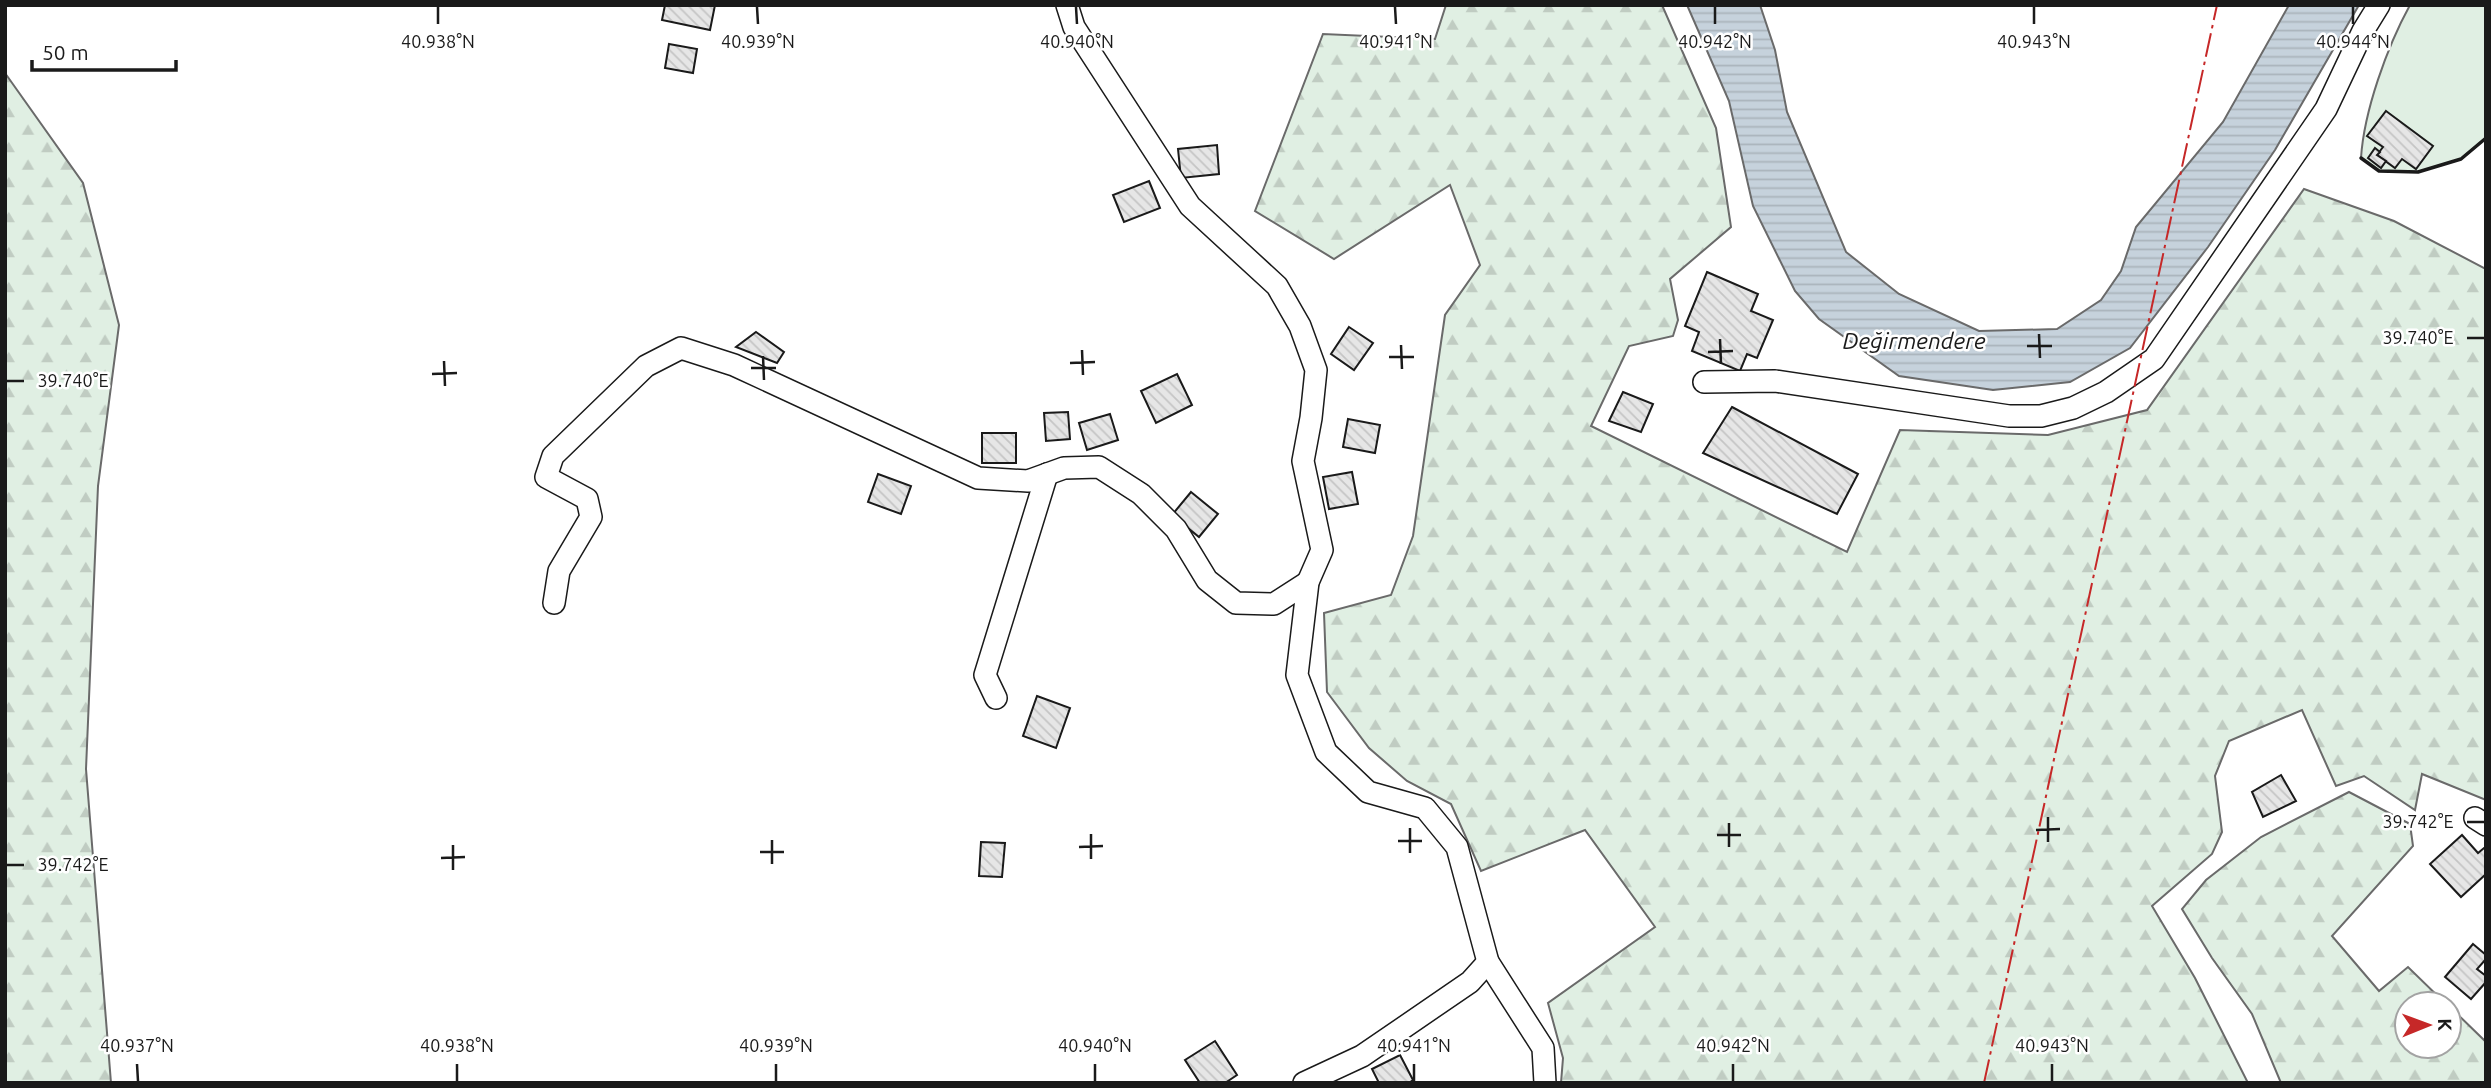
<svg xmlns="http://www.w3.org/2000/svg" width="2491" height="1088" font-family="Ubuntu,sans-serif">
  <defs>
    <pattern id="forest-firs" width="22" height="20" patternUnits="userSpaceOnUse" patternTransform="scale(1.75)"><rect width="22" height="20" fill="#e0efe3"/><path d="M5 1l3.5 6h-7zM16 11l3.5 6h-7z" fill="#c0ccc2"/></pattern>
    <pattern id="water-rules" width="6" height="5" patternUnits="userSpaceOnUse" patternTransform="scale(1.75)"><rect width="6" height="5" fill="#c6d2dc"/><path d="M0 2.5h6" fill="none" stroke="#aab4bc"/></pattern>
    <pattern id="building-back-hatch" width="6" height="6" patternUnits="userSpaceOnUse" patternTransform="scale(1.75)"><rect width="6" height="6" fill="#e6e6e6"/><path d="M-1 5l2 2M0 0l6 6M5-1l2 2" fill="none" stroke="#c5c5c5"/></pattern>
  </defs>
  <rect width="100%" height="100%" fill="#fff"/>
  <g fill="url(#forest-firs)" stroke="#6a6a6a" stroke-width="2">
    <path d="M1446,5H1662L1716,128L1731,227L1670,279L1678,320L1673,336L1629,346L1591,426L1847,552L1900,430L2048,435L2147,410L2304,189L2394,221L2486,269V800L2422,774L2415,810L2364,776L2336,786L2302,710L2229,741L2215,776L2222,832L2212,854L2152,906L2195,978L2248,1083H1561L1563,1058L1548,1003L1655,927L1585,830L1481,871L1451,804L1407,781L1369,748L1327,692L1324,613L1391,595L1413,536L1445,315L1480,265L1450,185L1334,259L1255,211L1323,34L1435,39Z"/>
    <path d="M5,73L83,183L119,325L98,486L86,769L111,1083H5Z"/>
    <path d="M2349,792L2410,824L2413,846L2332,936L2379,991L2408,967L2446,1004H2407V1046H2449V1006L2484,1040L2486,1038V1083H2281L2252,1014L2212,958L2182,909L2206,880L2261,837Z"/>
  </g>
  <path fill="#e0efe3" stroke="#6a6a6a" stroke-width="2" d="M2410,5H2486V138L2461,159L2418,172L2379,171L2361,158C2364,111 2387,47 2410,5Z"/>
  <path fill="url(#water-rules)" stroke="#6a6a6a" stroke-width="2" d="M1687,5H1760L1775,50L1787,112L1846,252L1899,294L1979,331L2057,329L2101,300L2121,271L2136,227L2223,122L2289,5H2359L2275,150L2208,247L2130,348L2070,382L1993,390L1899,376L1819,319L1795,291L1753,206L1729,101Z"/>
  <g fill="url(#building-back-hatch)" stroke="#1a1a1a" stroke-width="2">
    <path d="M665,5H715L710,30L662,20Z"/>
    <path d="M669,44L697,49L693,73L665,68Z"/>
    <path d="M2386,111L2433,146L2416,169L2402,159L2395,168L2377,155L2383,147L2367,136Z"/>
    <path d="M1217,145L1219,174L1181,178L1178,149Z"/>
    <path d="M2375,148L2380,152L2377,155L2386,161L2381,168L2368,158Z"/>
    <path d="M1149,181L1160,208L1124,222L1113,195Z"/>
    <path d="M1707,272L1758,294L1751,311L1773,320L1757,358L1747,354L1740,371L1692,351L1699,332L1685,326Z"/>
    <path d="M1349,327L1373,343L1354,370L1331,354Z"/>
    <path d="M756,332L784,352L777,363L736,347Z"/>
    <path d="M1177,374L1192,405L1156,423L1141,391Z"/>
    <path d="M1623,392L1653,404L1641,432L1609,421Z"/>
    <path d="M1732,407L1858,474L1837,514L1703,453Z"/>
    <path d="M1068,412L1070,439L1046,441L1044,413Z"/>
    <path d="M1110,414L1118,440L1087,450L1079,423Z"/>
    <path d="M1348,419L1380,425L1375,453L1343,447Z"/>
    <rect x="982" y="433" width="34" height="30"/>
    <path d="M1352,472L1358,504L1329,509L1323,477Z"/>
    <path d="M878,474L911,486L901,514L868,502Z"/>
    <path d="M1191,492L1218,514L1199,537L1172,515Z"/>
    <path d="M1037,696L1070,708L1056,748L1023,736Z"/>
    <path d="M2281,775L2296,801L2263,817L2252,792Z"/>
    <path d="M2462,835L2478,853L2484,848L2486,850V874L2461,897L2430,864Z"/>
    <path d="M981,842L1005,843L1002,877L979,876Z"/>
    <path d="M2473,944L2486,955V959L2477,969L2486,976V982L2471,999L2445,977Z"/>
    <path d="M1215,1041L1237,1075L1225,1083H1200L1185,1060Z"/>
    <path d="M1400,1055L1413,1080L1409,1083H1379L1372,1069Z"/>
  </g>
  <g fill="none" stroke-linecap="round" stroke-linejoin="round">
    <g stroke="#1a1a1a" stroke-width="24">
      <g id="minor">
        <path d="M1067,5L1074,27L1190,206L1277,286L1300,326L1316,370L1311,418L1303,461L1322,550L1308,582L1297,675L1326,752L1368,792L1425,808L1457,847L1488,962L1543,1048L1545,1083"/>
        <path d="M1704,382L1775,381L2009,416H2041L2073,408L2106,392L2154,359L2326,109L2363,31L2379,5"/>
        <path d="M554,603L559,571L591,517L587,499L546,477L553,456L646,366L681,348L734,365L978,478L1028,481L1064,468L1099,467L1141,494L1176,529L1207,580L1236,603L1274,604L1308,582"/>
        <path d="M996,698L985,675L1047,474"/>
        <path d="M2475,818L2486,825"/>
        <path d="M1304,1083L1362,1056L1470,982L1488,962"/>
      </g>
    </g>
    <use href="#minor" stroke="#fff" stroke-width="21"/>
    <path stroke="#1a1a1a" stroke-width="3.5" d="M2361,158L2379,171L2418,172L2461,159L2486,138"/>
    <path stroke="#c62828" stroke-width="2" stroke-dasharray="24 5 3.5 5" stroke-linecap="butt" d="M1984,1083L2217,5"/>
  </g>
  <path fill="none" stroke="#1a1a1a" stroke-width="2.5" d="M438,7V24M757,7L758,24M1076,7L1077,24M1395,7L1396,24M1715,7V24M2034,7V24M2353,7V24M2039,334L2040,358M2467,338H2484M1720,339L1721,364M1401,345L1402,369M2027,346H2052M1082,350L1083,375M1708,352L1733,351M763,356L764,380M1389,357H1414M444,361L445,386M1070,363L1095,362M751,368H776M432,374L457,373M7,381H24M2048,817V842M2467,822H2484M1729,823V847M1410,828V853M2036,830L2060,829M1091,834V859M1717,835H1741M772,840V864M1398,841H1422M453,845V870M1079,847L1103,846M760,852H784M441,858L465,857M7,865H24M137,1064L138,1081M457,1064V1081M776,1064V1081M1095,1064V1081M1414,1064V1081M1733,1064V1081M2052,1064V1081"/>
  <g text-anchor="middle" stroke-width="5" stroke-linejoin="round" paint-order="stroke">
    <g font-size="23" font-style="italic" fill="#1a1a1a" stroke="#fff">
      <text x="1914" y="349">Değirmendere</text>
    </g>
  </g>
  <g font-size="18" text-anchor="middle" fill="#1a1a1a" stroke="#fff" stroke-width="5" stroke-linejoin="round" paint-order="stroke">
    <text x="438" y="48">40.938°N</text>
    <text x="758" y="48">40.939°N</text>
    <text x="1077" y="48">40.940°N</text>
    <text x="1396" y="48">40.941°N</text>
    <text x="1715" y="48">40.942°N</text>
    <text x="2034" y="48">40.943°N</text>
    <text x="2353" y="48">40.944°N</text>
    <text x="2418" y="344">39.740°E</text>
    <text x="73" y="387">39.740°E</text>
    <text x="2418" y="828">39.742°E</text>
    <text x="73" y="871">39.742°E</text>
    <text x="137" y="1052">40.937°N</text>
    <text x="457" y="1052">40.938°N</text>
    <text x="776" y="1052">40.939°N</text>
    <text x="1095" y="1052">40.940°N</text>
    <text x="1414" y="1052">40.941°N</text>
    <text x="1733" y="1052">40.942°N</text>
    <text x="2052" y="1052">40.943°N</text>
  </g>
  <rect width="2491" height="1088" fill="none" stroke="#1a1a1a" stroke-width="14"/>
  <g transform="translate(2428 1025) rotate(89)"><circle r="33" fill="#ffffff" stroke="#a3a3a3" stroke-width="2"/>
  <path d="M0-5L12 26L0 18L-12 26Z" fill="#c62828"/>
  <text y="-10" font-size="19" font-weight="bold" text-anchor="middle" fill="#1a1a1a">K</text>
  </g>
  <path d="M32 60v10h144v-10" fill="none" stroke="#1a1a1a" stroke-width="3.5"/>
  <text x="42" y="60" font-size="21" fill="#1a1a1a" stroke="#ffffff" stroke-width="5" paint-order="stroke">50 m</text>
</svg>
